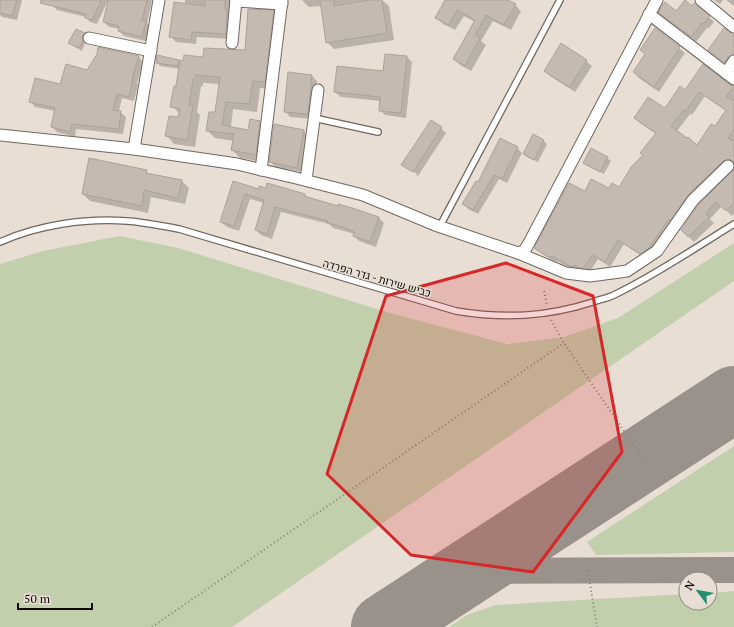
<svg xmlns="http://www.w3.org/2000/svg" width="734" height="627" font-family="'PT Serif',Heebo,serif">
  <rect width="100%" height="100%" fill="#e9ded4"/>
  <g fill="#c1cfac">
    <path d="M120,236L178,248L390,313L507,344L564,337L618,318L734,243V281L232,627H0V264L43,251Z"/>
    <path d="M734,446V552L596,555L587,542Z"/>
    <path d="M734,591V627H449L467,615L496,605L686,594V603H710V593Z"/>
  </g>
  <g fill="#0003" fill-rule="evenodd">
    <path d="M0,0H22L17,20L2,17L0,15Z"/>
    <path d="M54,0H108L97,24L90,22L86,17L57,10L52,5Z"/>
    <path d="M109,0H152L147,23L150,26L146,41L124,36L119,31L120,29L109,27L104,22Z"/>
    <path d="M185,0H230L231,39L197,37L196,44L176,42L170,36L185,5Z"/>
    <path d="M302,0H382L389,6L394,40L334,49L327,42L322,6L309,7Z"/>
    <path d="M446,0H506L515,5L521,11L511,30L493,21L481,41L486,45L471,71L460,65L454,59L475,22L464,16L455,30L443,24L436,17Z"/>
    <path d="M714,0H723L720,4Z"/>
    <path d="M726,0H734V6Z"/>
    <path d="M273,11L281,19L272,89L260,88L257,112L233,109L231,127L249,131L259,122L267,130L263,162L240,158L232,150L234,141L215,138L207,130L216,114L220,84L203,83V86H201L197,112L200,115L195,147L174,144L167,136L179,118L180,114L172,106L177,87L180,69L160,66L157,62L178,61L181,63L245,51Z"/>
    <path d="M660,12L676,13L709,17L714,22L709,28H707L696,42Z"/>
    <path d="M655,29L685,53L659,92L639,78L634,72L646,55L641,50Z"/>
    <path d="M84,34L87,37L82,51L73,46L69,43Z"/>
    <path d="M734,36V62L730,67L710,50Z"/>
    <path d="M138,56L143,62L137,84L138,85L134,101L122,98L119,111L126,117L123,134L76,129L75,137L57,132L52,127L55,111L35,107L30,101L87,71Z"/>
    <path d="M407,57L412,62L406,118L385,115L380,110L381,101L341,97L335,92L384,72Z"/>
    <path d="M586,61L592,66L575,92L550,76L545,71Z"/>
    <path d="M312,76L317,81L313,119L290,117L285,111Z"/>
    <path d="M729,85L734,88V164H731L646,259L624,244L610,267L598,259L589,273L576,271L557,261L556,263L541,253L535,248L586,192L620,189L645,156L656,134L640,123L635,118L665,110L686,92ZM705,96L726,111L715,127L697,147L677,131L690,114L692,115Z"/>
    <path d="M441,128L446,133L418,176L416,175L417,174L407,167V169L403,165Z"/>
    <path d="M304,131L309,136L302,172L276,167L270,162Z"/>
    <path d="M533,135L544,141L547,144L538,162L527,157L524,154Z"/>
    <path d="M517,148L522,153L507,183L499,179L478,214L468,209L464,204L479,183Z"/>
    <path d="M607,158L611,161L604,174L588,166L584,163Z"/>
    <path d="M146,171L150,175L182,181L189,188L185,204L151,197L148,213L90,201L83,194Z"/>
    <path d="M734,171V214L732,216L722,206L710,219L714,223L694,242L682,230Z"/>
    <path d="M234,182L259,190L266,189L268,185L305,195L308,198L339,207L352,209L379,218L384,223L376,247L359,241L354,236L355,234L333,228L329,224L281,212L272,239L261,235L256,230L264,203L250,199L239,231L227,227L221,222Z"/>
  </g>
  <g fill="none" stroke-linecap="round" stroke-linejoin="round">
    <path stroke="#9a928a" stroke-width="26" d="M470,571L734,570"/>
    <path stroke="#9a928a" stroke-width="66" d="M384,627L734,399"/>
  </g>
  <g fill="#c4bab1" stroke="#aca298" fill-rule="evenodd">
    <path d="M0,0H17L12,16L0,13Z"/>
    <path d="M41,0H101L92,20L85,18L86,14L40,3Z"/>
    <path d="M108,0H147L142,20L146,21L142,37L118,31L119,26L103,22Z"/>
    <path d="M205,0H225V9L227,10L226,34L192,32L191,40L169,37L174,2L205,6Z"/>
    <path d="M320,0H334V6L369,0H382L387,33L326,43Z"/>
    <path d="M445,0H508L516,4L504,25L486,15L475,35L480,38L465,66L453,59L475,20L457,10L449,25L435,18Z"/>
    <path d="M685,0L692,6L694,3L710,16L703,24L702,23L691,37L658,12L665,2L676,11Z"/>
    <path d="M248,9L274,10L265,82L253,81L249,104L226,102L222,125L248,130L250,119L260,121L256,155L231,150L234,134L206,131L209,112H215L220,77L196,75L195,79H193L189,106H193L187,140L165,136L169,116L178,117L180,109L170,107L174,86H176L180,60L183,61L184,55L203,57L204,48L245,50Z"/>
    <path d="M655,28L680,47L654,87L633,72L645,54L640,50Z"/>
    <path d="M724,28L734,35V54L728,57L724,63L708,50Z"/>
    <path d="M76,29L85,33L82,36L83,41L79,48L68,43Z"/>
    <path d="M561,43L587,60L569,87L544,71Z"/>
    <path d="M98,47L139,56L132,79H133L129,97L117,94L113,110L121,111L119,129L72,124L70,132L51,127L55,108L29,102L35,78L60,84L66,64L87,70L97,54Z"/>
    <path d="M385,54L407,56L401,113L379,111L380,97L334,92L337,66L383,71Z"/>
    <path d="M157,55L179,60L178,66L156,63Z"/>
    <path d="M703,64L730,85L734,86L726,97L732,101L734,98V130L728,138L734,142V163L730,159L723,161L688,195L670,221L668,220L649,248L640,254L618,240L605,262L592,255L584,268H579L575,265L574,267L570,266L552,256L550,258L534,248L569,183L585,191L591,179L609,188L612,183L619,187L632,166L643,155L640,153L656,133L634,118L648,97L665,108L680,86L685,90ZM699,92L726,110L715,126L711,124L697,145L688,137L687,138L671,126L684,110L686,111Z"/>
    <path d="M288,72L312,75L308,114L284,112Z"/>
    <path d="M431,120L442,127L413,172L401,165Z"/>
    <path d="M274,124L304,130L297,168L269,162Z"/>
    <path d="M533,134L544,140L534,160L523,154Z"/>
    <path d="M500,138L518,147L502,179L494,175L473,210L462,204L476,181L478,182Z"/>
    <path d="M591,148L608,157L600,172L583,163Z"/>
    <path d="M89,158L147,170L146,173L182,180L178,198L144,190L142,206L82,194Z"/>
    <path d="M734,169V203L726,211L716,202L706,213L709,217L688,237L681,230L698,205Z"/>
    <path d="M233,181L259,189V186L266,188L267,183L305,194L304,196L338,206V204L352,208L379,217L370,242L353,236L354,232L343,227L327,223L328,221L275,207L267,234L255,230L264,200L245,194L234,226L220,222Z"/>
  </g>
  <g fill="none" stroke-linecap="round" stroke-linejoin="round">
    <g stroke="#70675f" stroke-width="8">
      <g id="lane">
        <path d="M314,118L378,132"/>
        <path d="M440,226L560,0"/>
        <path d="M0,242C38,225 85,218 127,221C144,222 161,226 179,229L456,311C504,319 546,317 593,302C601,299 609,298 616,294C657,274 695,248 734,224"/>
      </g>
    </g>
    <g stroke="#70675f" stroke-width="13">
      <g id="street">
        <path d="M701,0L734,27"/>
        <path d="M236,1L282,4"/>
        <path d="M649,14L734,79"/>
        <path d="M89,38L151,51"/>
        <path d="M232,43L236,0"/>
        <path d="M726,73L734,61"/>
        <path d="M0,135L134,149L237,164L296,178L363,195L435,225L518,253L524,251L529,243L657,0"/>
        <path d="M134,149L159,0"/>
        <path d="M261,170L282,0"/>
        <path d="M306,180L318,90"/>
        <path d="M518,253L566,273L590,276L627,271L657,251L693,200L728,166"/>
      </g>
    </g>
    <g stroke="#867e77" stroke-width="2" stroke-dasharray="1 3" stroke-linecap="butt">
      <path d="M544,291L547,306"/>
      <path d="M551,320L564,343L643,459"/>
      <path d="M588,571L597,627"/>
      <path d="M152,627L564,343"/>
    </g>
    <use href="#lane" stroke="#fff" stroke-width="5.5"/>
    <use href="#street" stroke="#fff" stroke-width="11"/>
  </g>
  <path fill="#d62828" fill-opacity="0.2" stroke="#d62828" stroke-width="3" stroke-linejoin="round" d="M506,263L593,296L622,452L533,572L411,555L327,474L386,296Z"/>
  <g text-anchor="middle" stroke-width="3" stroke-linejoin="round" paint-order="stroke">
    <g font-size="11" fill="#0e0b08" stroke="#e9ded4">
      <text transform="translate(377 278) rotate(16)" y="4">כביש שירות - גדר הפרדה</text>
    </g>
  </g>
  <g transform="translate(698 591) rotate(302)"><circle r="19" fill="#e9ded4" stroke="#918a82"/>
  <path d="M0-3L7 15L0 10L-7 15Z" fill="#228f6e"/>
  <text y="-6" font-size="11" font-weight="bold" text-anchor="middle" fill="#0e0b08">N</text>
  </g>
  <path d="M18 603v6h74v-6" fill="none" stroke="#0e0b08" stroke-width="2"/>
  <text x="24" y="603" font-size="12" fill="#0e0b08" stroke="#e9ded4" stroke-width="3" paint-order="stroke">50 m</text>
</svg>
